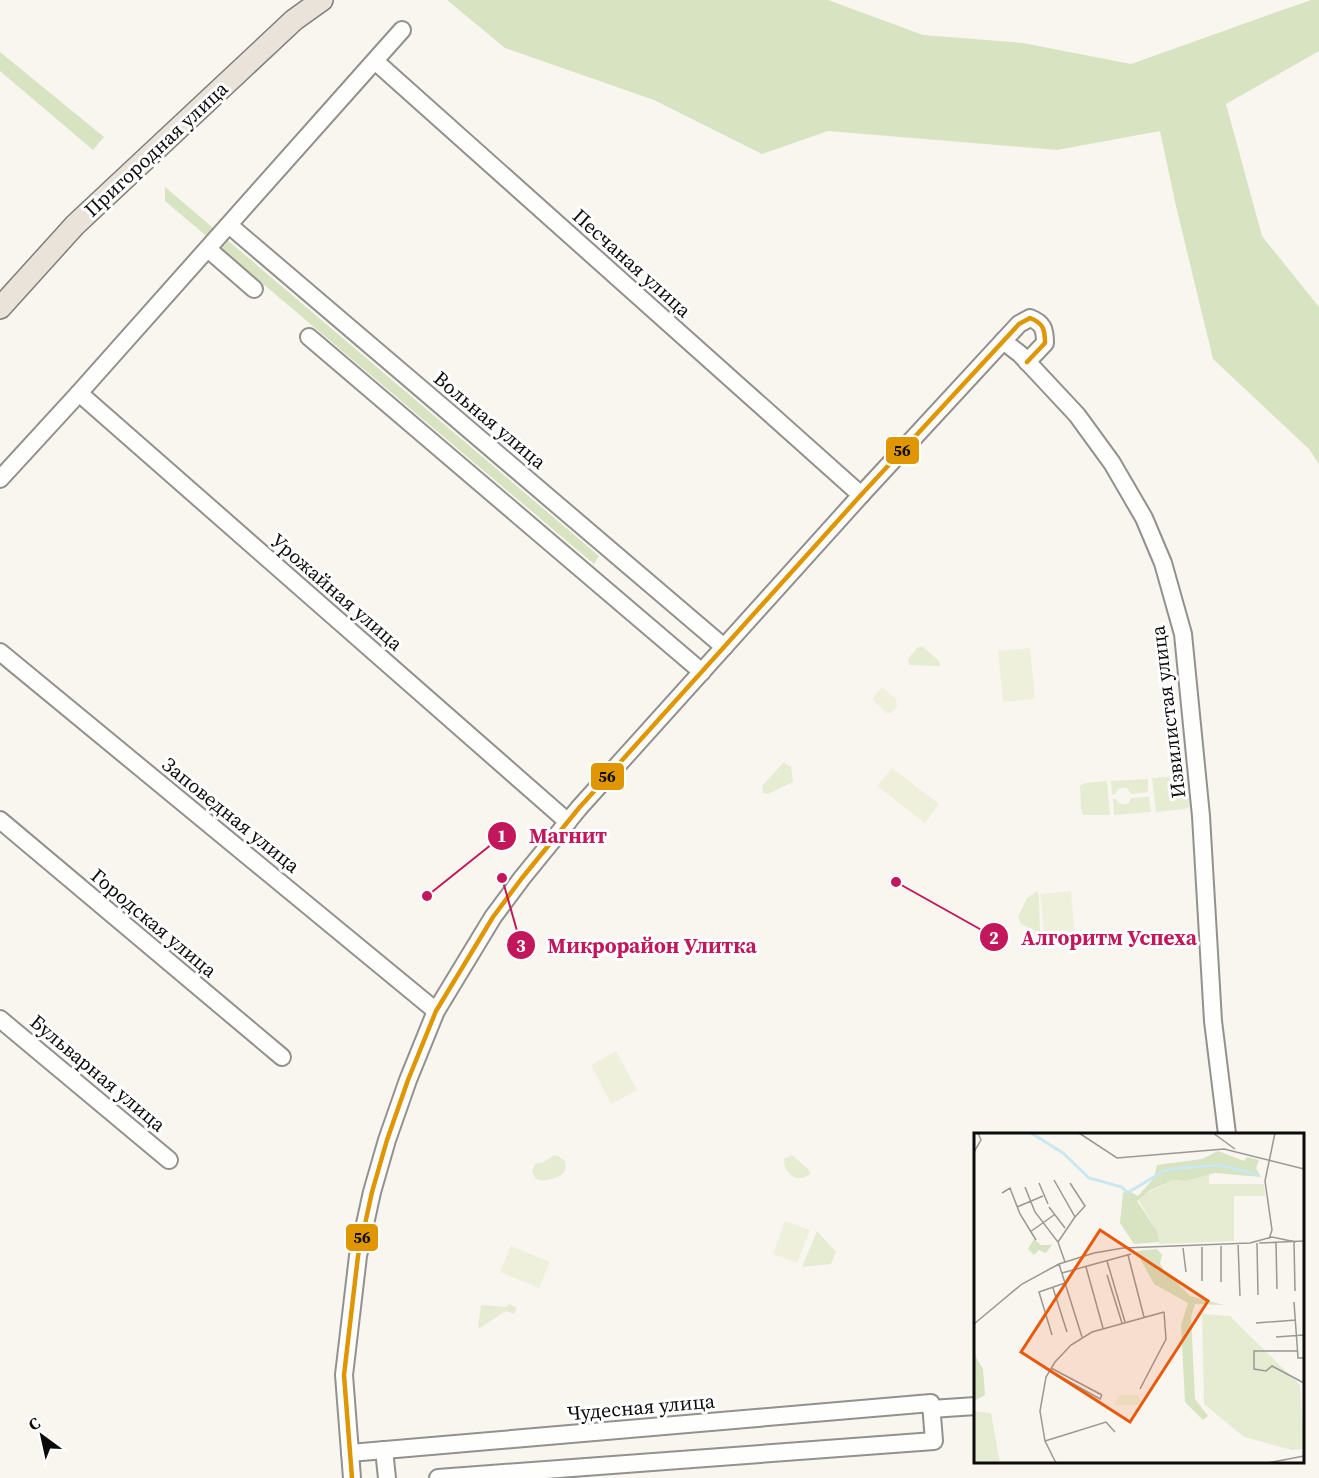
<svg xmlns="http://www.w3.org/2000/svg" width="1319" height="1478" font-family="'Source Serif 4',serif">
  <rect width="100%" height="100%" fill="#f9f6f0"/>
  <g fill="#e5ecd2">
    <path d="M922,646L939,661L940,666L909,665L908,659L917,648Z"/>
    <path d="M784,762L791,767L793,782L768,794L763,793L762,786Z"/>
    <path d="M1181,776L1190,779L1193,805L1185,809L1156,812L1152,778Z"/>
    <path d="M1148,779V792L1131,794L1127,788C1121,787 1117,789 1116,794L1112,795L1111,781Z"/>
    <path d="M1107,781L1110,815H1083L1081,809L1080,786L1085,783Z"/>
    <path d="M1149,797L1151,812L1114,815L1113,799H1116C1119,805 1124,805 1129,803L1131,798Z"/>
    <path d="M1037,891L1039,896L1040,931L1037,932L1021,924L1018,917L1027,898Z"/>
    <path d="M554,1155L558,1156L565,1161C569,1178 553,1178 542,1181L535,1178L532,1171L535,1164L544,1162Z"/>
    <path d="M792,1155L808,1169L811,1174L803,1178H795C788,1173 783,1167 784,1159Z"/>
    <path d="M817,1231L836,1252L831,1264L802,1267Z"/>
    <path d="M509,1304L516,1307V1311L513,1314L506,1311L480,1328L478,1327L481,1306L483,1305L506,1307Z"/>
  </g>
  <g fill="#d7e3c1">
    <path d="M447,0H828L923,35L1023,43L1131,64L1311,0H1319V51L1226,104L1262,236L1319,307V464L1309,449L1213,359L1176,206L1160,131L1057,150L828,131L762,154L654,100L505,48Z"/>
    <path d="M0,52L104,137L93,150L0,71Z"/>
    <path d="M165,187L599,556L594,564L165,201Z"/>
  </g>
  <g fill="#eef0db">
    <path d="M1030,648L1035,699L1003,702L998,651Z"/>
    <path d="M882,687L896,699L897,707L890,713H886L872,699Z"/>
    <path d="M892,768L939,804L925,823L877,786Z"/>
    <path d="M1071,891L1075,936L1045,939L1040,894Z"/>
    <path d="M616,1051L637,1090L611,1104L591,1065Z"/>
    <path d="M785,1221L810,1230L797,1263L773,1254Z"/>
    <path d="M511,1246L550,1262L539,1288L500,1272Z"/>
  </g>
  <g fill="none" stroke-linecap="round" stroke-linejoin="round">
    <g stroke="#92918e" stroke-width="20">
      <g id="minor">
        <path d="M375,61L861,495"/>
        <path d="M229,225L724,647"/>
        <path d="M208,249L254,289"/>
        <path d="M309,337L702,672"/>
        <path d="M1003,341L1020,354L1077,415L1112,463L1144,518L1163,563L1183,634L1201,816L1213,1021L1227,1134"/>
        <path d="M79,393L568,822"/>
        <path d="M0,479L79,393L402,30"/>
        <path d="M0,652L436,1011"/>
        <path d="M0,820L282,1057"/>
        <path d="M0,1019L169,1160"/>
        <path d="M931,1409L976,1406"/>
        <path d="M384,1450L387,1478"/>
        <path d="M350,1453L931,1403L934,1441L438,1478"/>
        <path d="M352,1478L344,1375L358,1256L372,1192L387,1140L408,1080L436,1011L493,917L522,878L579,808L861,495L1019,324L1030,318C1043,323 1045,329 1045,343L1027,362"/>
      </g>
    </g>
    <g stroke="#7f7e7b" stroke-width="24">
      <path id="major" d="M0,308L75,225L294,20L322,0"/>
    </g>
    <use href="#minor" stroke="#fefefd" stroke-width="16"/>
    <use href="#major" stroke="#eae3d9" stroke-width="21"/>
    <g stroke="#fff" stroke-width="9">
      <path id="bus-1" d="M352,1478L344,1375L358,1256L372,1192L387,1140L408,1080L436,1011L493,917L522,878L579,808L861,495L1019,324L1030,318C1043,323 1045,329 1045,343L1027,362"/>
    </g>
    <use href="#bus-1" stroke="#df9601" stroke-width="4.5"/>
  </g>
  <g text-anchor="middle" stroke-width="6" stroke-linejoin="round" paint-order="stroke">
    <g font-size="20" fill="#0b0b0b" stroke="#fff">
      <text transform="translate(156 149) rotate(-43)" y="7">Пригородная улица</text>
      <text transform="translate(632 263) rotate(42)" y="7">Песчаная улица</text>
      <text transform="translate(490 420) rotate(40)" y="7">Вольная улица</text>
      <text transform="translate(337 592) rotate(41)" y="7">Урожайная улица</text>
      <text transform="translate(1168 712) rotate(-97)" y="7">Извилистая улица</text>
      <text transform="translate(231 815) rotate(39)" y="7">Заповедная улица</text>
      <text transform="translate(154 923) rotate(40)" y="7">Городская улица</text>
      <text transform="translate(98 1073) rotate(40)" y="7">Бульварная улица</text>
      <text transform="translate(641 1407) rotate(-5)" y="7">Чудесная улица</text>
    </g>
  </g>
  <g transform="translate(974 1133)">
    <rect width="330" height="330" fill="#f9f6f0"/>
    <path d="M235,41V51H290L291,63H260V108L185,111L183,98L163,65L199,47L211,48ZM228,181L256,183L326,252L330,316L318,317L270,304L230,271ZM0,278L17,280L26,330H0Z" fill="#e5ecd2"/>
    <path d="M244,18L270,28L273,24L285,27L282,35L287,44L241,40L211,48L199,47L175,58L163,68L183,98L185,109L160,111L146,90L149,60L153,57L164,63L180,45L183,32L228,26ZM60,106L67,112H78L72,120L65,117L60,122L54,116ZM183,116L188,122L186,131L191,138L216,163L250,172L221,171L217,184L221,266L234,283L229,287L211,269L207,192L214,170L180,151L162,118ZM0,221L9,236L11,262L0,268Z" fill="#d7e3c1"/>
    <path d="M146,262H164L168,272H140Z" fill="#eef0db"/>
    <path fill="none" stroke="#c9e8ef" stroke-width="3" d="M57,0L89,20L115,45L148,54L153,60L190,38L206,35L246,32L285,42"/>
    <path fill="none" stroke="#9a9894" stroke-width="1.5" d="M105,0L143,25L250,16L330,36M239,0L261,16M0,19L7,7L4,0M80,47L101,84L84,109M65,50L74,71M96,50L111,73L101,84M51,54L61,79L84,109L91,129M28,60L36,55L46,81L62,107M43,74L69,63M75,74L91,95M56,99L80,82M295,106L298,97L291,48L301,0M320,109L321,158M264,110L266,163M283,110L284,162M285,110L330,108M302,110L303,156M247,113V149M228,114V148M209,115L212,139M154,122L170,184M133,128L151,189M85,131L108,204M112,134L129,195M88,140L157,121M133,142L148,190M79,155L93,199M320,169L324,225H330M282,190L322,187M0,191L48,151L85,131L120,120L149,115L276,110L298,104L322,109M78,202L65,159L91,150M302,204L330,202M324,218H280V236L292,238L298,233L330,250M77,235L128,262M76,238L126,266L128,262M166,256L192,206L190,179M71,308L132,289L141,299M82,330L71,308L66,278L72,244L81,229L97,212L118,199L190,179M293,330L330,323"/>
    <path fill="#e8590c" fill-opacity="0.15" stroke="#e8590c" stroke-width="3" d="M126,97L234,168L156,289L47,219Z"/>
    <rect width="330" height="330" fill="none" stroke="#0b0b0b" stroke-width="3"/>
  </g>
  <path fill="none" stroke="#c2185b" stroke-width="2" d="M427 896L502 836M896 882L994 937M502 878L521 945"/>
  <g fill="#c2185b" stroke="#fff" stroke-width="2">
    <circle cx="427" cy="896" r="6"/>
    <circle cx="896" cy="882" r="6"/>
    <circle cx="502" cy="878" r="6"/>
    <circle cx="502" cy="836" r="15"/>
    <circle cx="994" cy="937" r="15"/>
    <circle cx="521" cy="945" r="15"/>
  </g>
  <g font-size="18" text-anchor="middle" font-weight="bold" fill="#fff">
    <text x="502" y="842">1</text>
    <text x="994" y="944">2</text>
    <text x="521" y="952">3</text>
  </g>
  <g font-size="21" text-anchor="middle" font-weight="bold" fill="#c2185b" stroke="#fff" stroke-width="6" stroke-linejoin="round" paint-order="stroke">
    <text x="568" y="843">Магнит</text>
    <text x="1109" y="945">Алгоритм Успеха</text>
    <text x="652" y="953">Микрорайон Улитка</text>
  </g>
  <g stroke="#fff" stroke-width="2">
    <rect x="885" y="436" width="35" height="29" rx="6" fill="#df9601"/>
    <rect x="590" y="762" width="35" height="29" rx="6" fill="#df9601"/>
    <rect x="345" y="1223" width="34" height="29" rx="6" fill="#df9601"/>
  </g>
  <g font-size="16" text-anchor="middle" font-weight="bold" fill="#111">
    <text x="902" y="456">56</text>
    <text x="607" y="782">56</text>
    <text x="362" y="1243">56</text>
  </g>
  <g transform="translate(42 1436) rotate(327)" stroke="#ffffff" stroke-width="4.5" paint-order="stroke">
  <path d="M0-4.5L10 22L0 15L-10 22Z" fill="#0b0b0b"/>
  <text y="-9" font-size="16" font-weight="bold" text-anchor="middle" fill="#0b0b0b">С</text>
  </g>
</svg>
